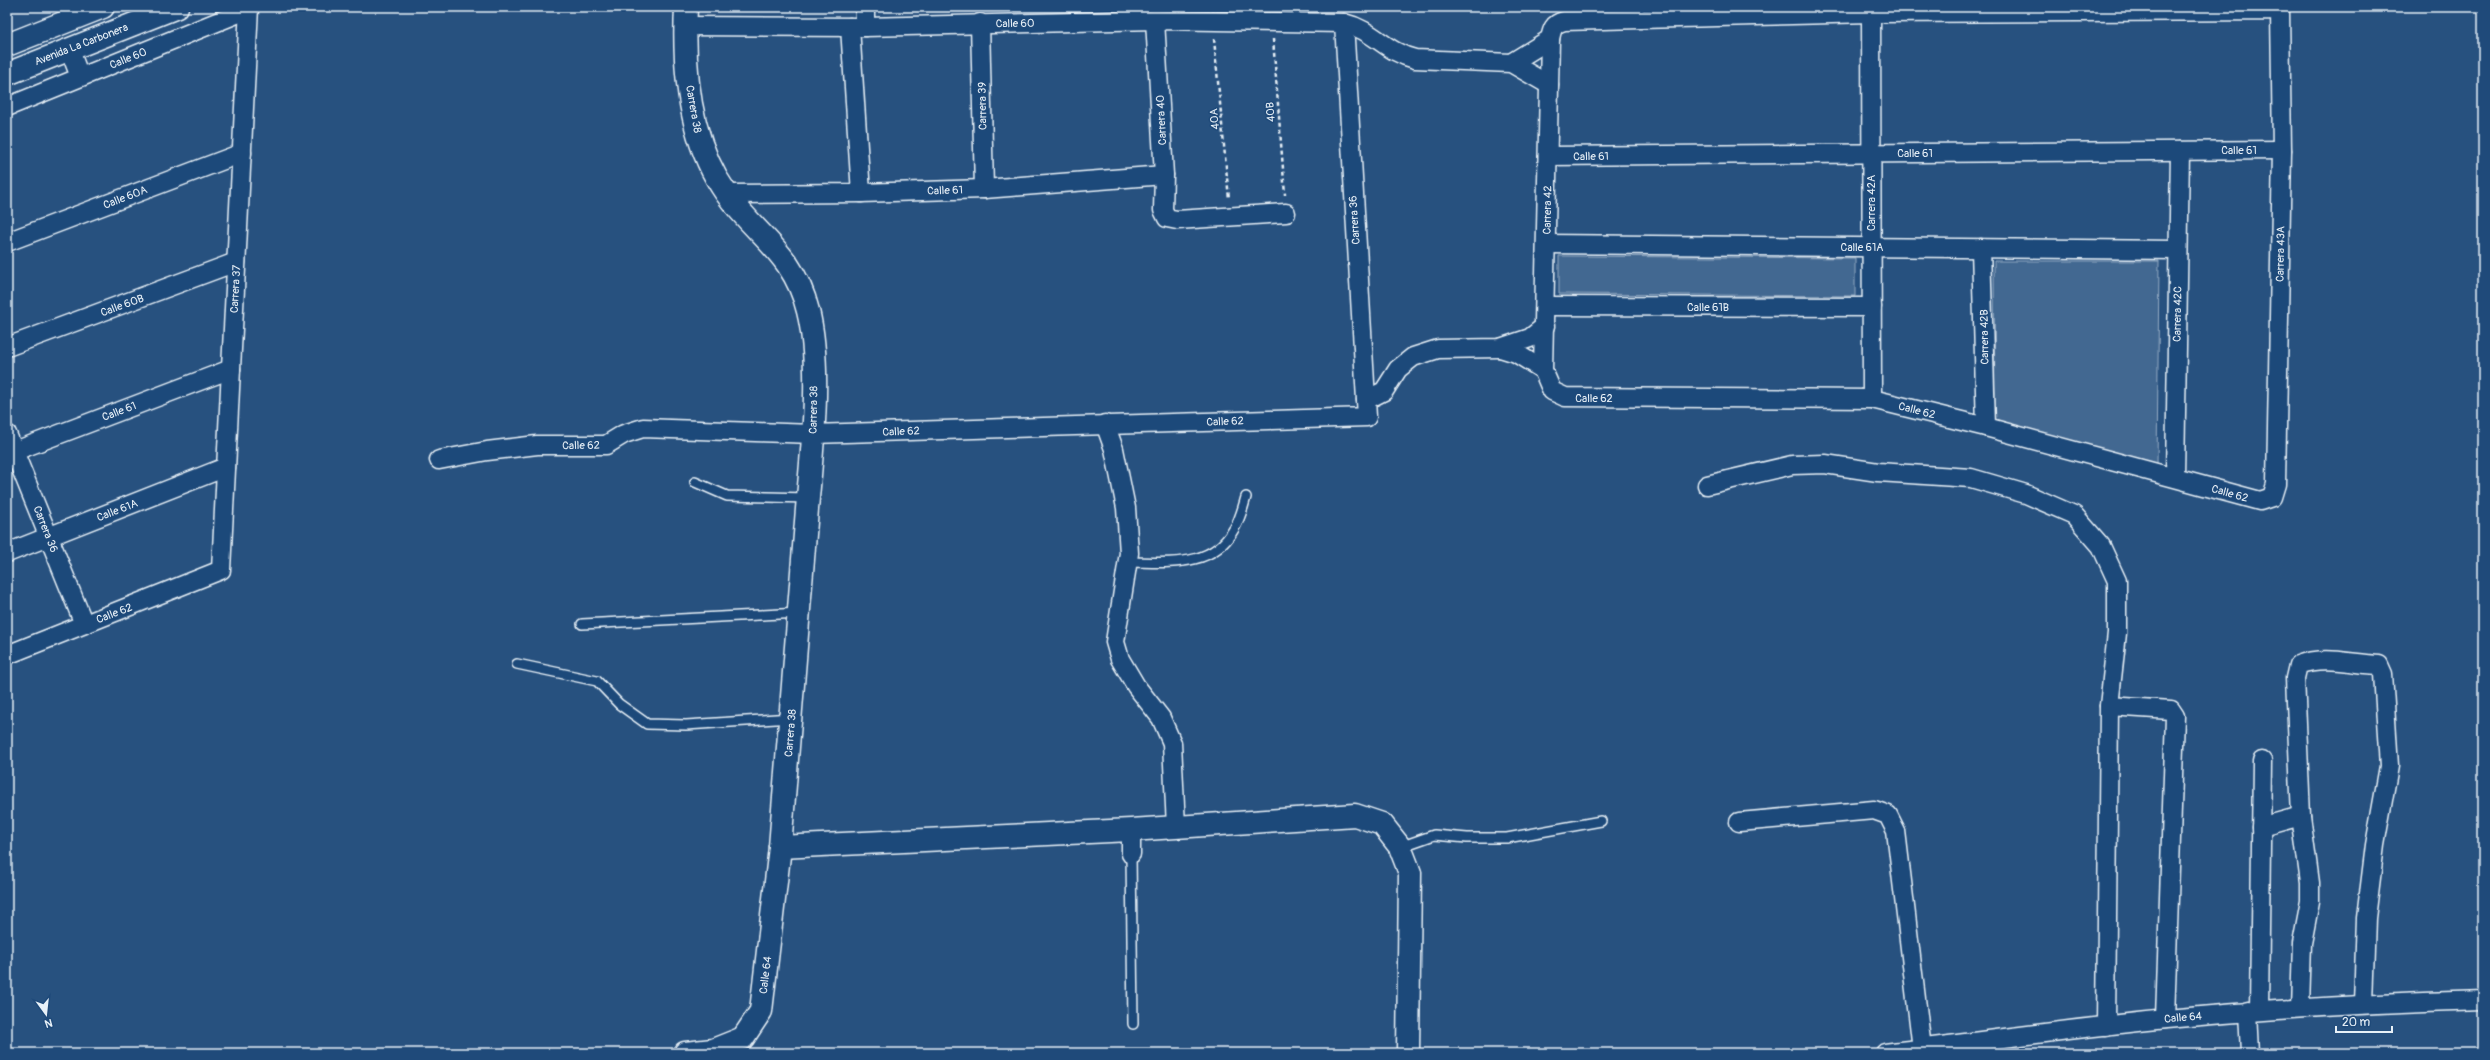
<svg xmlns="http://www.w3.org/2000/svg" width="2490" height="1060" font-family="Pangolin,sans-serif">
  <rect width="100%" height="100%" fill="#27517f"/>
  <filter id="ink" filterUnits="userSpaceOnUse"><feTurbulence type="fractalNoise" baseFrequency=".025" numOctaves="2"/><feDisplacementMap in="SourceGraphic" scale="8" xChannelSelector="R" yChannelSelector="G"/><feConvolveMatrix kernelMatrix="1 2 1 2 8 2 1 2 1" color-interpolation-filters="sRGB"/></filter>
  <g filter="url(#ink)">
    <g fill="#436891" stroke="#96acc4">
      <path d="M1551,7H1665L1551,9Z"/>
      <path d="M1559,256L1855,258V296L1559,294Z"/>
      <path d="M1994,261H2159L2157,466L1995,421Z"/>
    </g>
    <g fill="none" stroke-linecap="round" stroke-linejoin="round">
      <g stroke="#e8f1f8" stroke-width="12">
        <g id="service">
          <path d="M695,482L727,496L808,498"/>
          <path d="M1128,562C1167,562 1212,569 1234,529C1240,520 1243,507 1246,497"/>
          <path d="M582,624L800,613"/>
          <path d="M517,664L597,681L619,704L647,724L686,725L791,718"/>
          <path d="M1400,847L1434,835L1467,838H1507L1601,821"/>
          <path d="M1131,854L1133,1024"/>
        </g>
      </g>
      <g stroke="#e8f1f8" stroke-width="21">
        <g id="minor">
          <path d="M1871,7L1872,399"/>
          <path d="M2280,11L2282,150L2276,484L2272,497L2260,501L1986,427L1872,399L1565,397L1552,391L1543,370L1550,39C1552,29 1553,24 1564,21L1871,13Z"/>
          <path d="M1155,20L1164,175L1163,210L1167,218L1177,220L1286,213"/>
          <path d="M980,23L984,189"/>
          <path d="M685,26L865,27L1155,20L1344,23C1374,30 1385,52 1415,59L1511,63L1549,85"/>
          <path d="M850,27L861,193"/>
          <path d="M865,27V7"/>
          <path d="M69,48L80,77"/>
          <path d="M1511,63L1550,39"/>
          <path d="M7,107L249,9"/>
          <path d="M1548,156L2282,150"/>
          <path d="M727,194L861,193L984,189L1164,175"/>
          <path d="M7,242L242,153"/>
          <path d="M1546,244L2178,250"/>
          <path d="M1981,248L1986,427"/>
          <path d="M1545,306L1872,307"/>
          <path d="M7,347L236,262"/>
          <path d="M1500,348L1516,353L1543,370"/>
          <path d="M1366,400L1384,391L1398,369L1413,357L1438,349L1500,348L1530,338L1545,326"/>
          <path d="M1105,424L1114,449L1126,508L1129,553L1115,642L1120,659L1136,686L1161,718L1172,743L1176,827"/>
          <path d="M7,434L84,624"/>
          <path d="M7,454L231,369"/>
          <path d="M439,460L487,451L537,445H606L624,434L643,428L813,434L1367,417L1344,23"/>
          <path d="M2175,477L2180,151"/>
          <path d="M1707,485L1792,465L1825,464L1878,472L1971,478L2026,494L2074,515L2101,546L2117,581V633L2109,706L2106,1026"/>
          <path d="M7,553L226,467"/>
          <path d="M7,655L221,570L249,7"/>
          <path d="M2109,706L2171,710L2175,716L2165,1019"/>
          <path d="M2301,816L2295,678L2298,665C2324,655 2352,664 2379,665L2383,674L2389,766L2375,845L2366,918L2363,1003"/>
          <path d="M1739,822L1874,810L1888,815L1896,831L1922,1049"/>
          <path d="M2261,827L2301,816L2310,883V901L2302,943L2300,1008"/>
          <path d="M1131,830V854"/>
          <path d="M2248,1011L2250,1053"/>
          <path d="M2259,1011L2262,761"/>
          <path d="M1885,1053C1979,1042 2073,1028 2167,1019C2272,1009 2377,1003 2483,1000"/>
        </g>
      </g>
      <g stroke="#e8f1f8" stroke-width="25">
        <g id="tertiary">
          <path d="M7,45L103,7"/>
          <path d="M7,74L177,7"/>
          <path d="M685,1053L713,1050L743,1038L761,1011L780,847"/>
        </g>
      </g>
      <g stroke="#e8f1f8" stroke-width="25">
        <path id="secondary" d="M686,7C683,69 689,141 726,193C757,237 794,253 808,311C822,367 812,450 807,509C799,621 790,734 780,847L1131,830L1355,815L1382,824L1400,847L1410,873L1408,1053"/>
      </g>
      <g stroke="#e8f1f8" stroke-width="2.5" stroke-dasharray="4 3" stroke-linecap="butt">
        <path d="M1214,39L1229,199"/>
        <path d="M1273,39L1285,195"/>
      </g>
      <use href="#service" stroke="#1f4a7a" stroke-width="9"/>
      <use href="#minor" stroke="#1f4a7a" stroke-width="18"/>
      <use href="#tertiary" stroke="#1f4a7a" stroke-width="22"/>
      <use href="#secondary" stroke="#1f4a7a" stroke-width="22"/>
    </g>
  </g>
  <g text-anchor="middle" stroke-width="3" stroke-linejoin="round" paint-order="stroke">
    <g font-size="11" fill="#e8f1f8" stroke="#1f4a7a">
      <text transform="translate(1015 23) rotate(-1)" y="4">Calle 60</text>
      <text transform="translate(81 44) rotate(-21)" y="4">Avenida La Carbonera</text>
      <text transform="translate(128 58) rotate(-22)" y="4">Calle 60</text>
      <text transform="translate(982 106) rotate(-91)" y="4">Carrera 39</text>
      <text transform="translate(694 109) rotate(80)" y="4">Carrera 38</text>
      <text transform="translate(1270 112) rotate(-94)" y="4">40B</text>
      <text transform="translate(1214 119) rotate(-95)" y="4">40A</text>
      <text transform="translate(1161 120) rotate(-93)" y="4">Carrera 40</text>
      <text x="2239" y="154">Calle 61</text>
      <text x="1915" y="157">Calle 61</text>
      <text transform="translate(1591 156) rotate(-1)" y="4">Calle 61</text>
      <text transform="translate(945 190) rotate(-2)" y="4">Calle 61</text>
      <text transform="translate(125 197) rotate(-21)" y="4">Calle 60A</text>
      <text transform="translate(1871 203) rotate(-90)" y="4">Carrera 42A</text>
      <text transform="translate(1547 210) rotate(-89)" y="4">Carrera 42</text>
      <text transform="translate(1354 220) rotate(-94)" y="4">Carrera 36</text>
      <text x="1862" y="251">Calle 61A</text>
      <text transform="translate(2280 254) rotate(-89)" y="4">Carrera 43A</text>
      <text transform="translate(235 289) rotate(-87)" y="4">Carrera 37</text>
      <text transform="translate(122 305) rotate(-20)" y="4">Calle 60B</text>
      <text x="1708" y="311">Calle 61B</text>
      <text transform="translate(2177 314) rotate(-89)" y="4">Carrera 42C</text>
      <text transform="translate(1984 337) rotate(-91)" y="4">Carrera 42B</text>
      <text x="1594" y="402">Calle 62</text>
      <text transform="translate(813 410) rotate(-89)" y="4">Carrera 38</text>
      <text transform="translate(1917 410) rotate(14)" y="4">Calle 62</text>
      <text transform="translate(119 411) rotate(-21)" y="4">Calle 61</text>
      <text transform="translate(1225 421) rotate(-2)" y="4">Calle 62</text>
      <text transform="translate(901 431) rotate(-2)" y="4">Calle 62</text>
      <text transform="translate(581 445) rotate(-1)" y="4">Calle 62</text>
      <text transform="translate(2230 493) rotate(16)" y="4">Calle 62</text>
      <text transform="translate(117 510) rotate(-21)" y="4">Calle 61A</text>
      <text transform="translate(46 529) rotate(68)" y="4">Carrera 36</text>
      <text transform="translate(114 613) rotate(-21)" y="4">Calle 62</text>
      <text transform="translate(790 733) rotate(-85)" y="4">Carrera 38</text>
      <text transform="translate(765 975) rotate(-83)" y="4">Calle 64</text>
      <text transform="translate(2183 1017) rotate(-5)" y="4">Calle 64</text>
    </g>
  </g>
  <rect width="2490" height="1060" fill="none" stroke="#1f4a7a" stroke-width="24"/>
  <rect x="12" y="12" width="2466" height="1036" fill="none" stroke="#e8f1f8" stroke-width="1.5" filter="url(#ink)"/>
  <g transform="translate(46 1014) rotate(165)" stroke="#1f4a7a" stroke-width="3" paint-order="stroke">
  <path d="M0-3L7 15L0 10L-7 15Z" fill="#e8f1f8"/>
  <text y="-6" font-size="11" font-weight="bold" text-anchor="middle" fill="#e8f1f8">N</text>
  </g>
  <path d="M2336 1026v6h56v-6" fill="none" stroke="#e8f1f8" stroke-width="2"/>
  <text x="2342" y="1026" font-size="12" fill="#e8f1f8" stroke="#1f4a7a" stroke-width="3" paint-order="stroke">20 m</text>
</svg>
